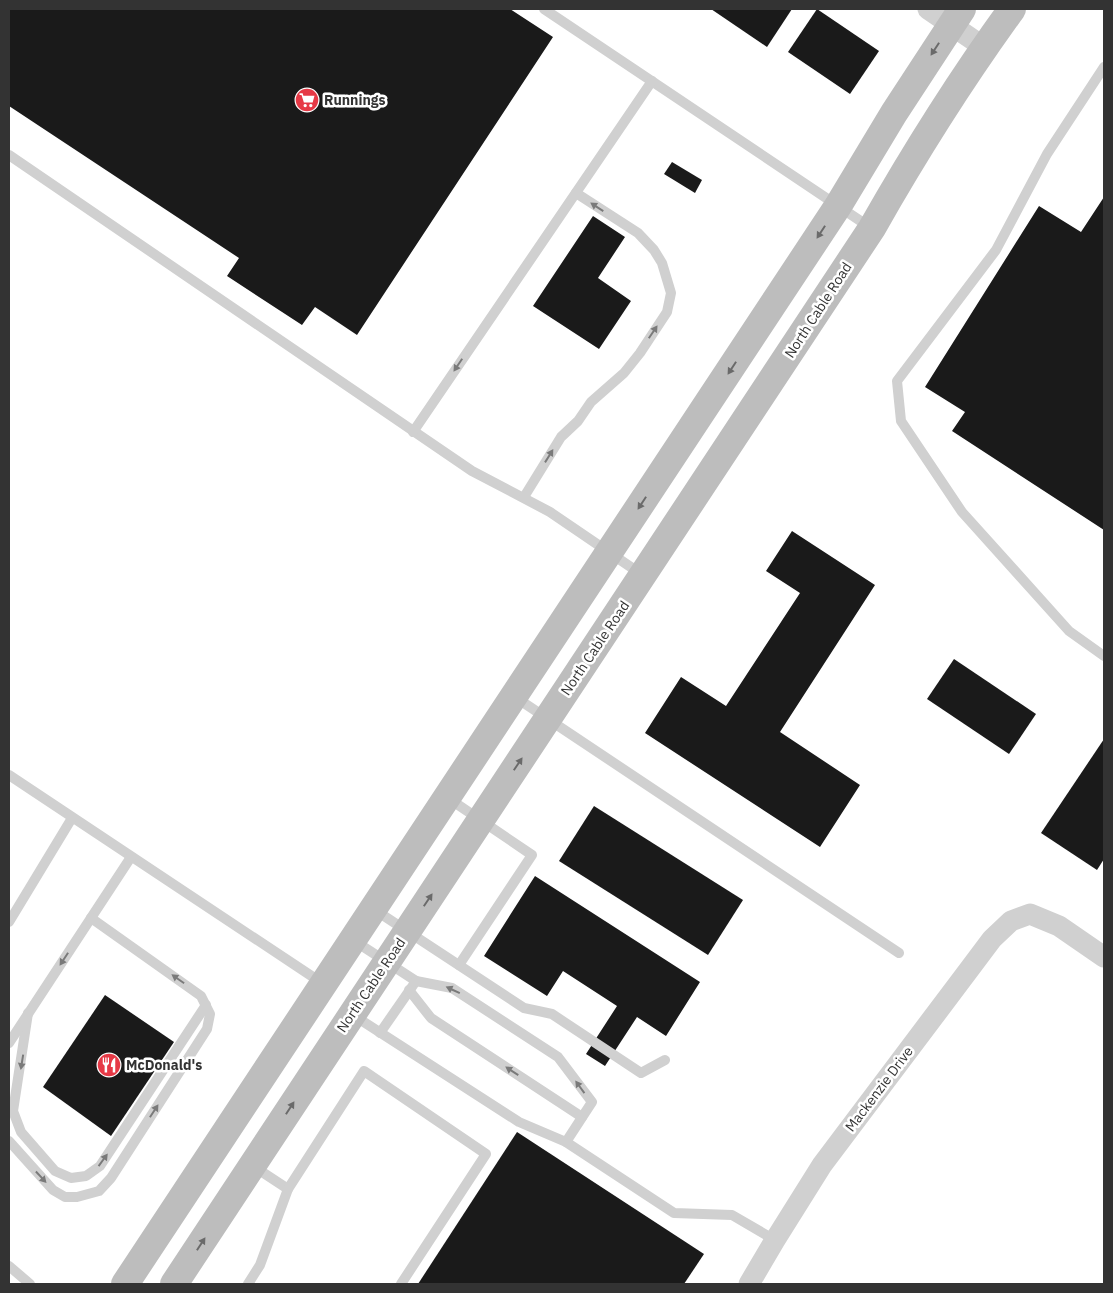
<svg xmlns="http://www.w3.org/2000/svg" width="1113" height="1293" font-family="'IBM Plex Sans',sans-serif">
  <rect width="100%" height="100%" fill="#fff"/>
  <g fill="#1a1a1a">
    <path d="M9,9H510L553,37L357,335L315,307L302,325L227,276L239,258L9,106Z"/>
    <path d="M711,9H792L767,47Z"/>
    <path d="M817,9L879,51L850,94L788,52Z"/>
    <path d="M672,162L702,180L695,193L664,174Z"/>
    <path d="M1104,197V530L952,431L965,412L925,387L1039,206L1081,232Z"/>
    <path d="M593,216L625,237L598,278L631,301L599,349L533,306Z"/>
    <path d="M792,531L875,585L780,732L860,785L820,847L645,733L681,677L726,706L800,593L766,571Z"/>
    <path d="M954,659L1036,714L1009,754L927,699Z"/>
    <path d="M1104,739V859L1097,870L1041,833Z"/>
    <path d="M594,806L743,900L708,955L559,861Z"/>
    <path d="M535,876L700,982L666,1036L637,1017L605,1066L586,1054L617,1006L563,971L547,996L484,956Z"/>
    <path d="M105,995L174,1042L111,1136L43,1087Z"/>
    <path d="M517,1132L704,1254L684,1284H418Z"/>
  </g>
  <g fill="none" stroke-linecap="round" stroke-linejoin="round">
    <g stroke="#d0d0d0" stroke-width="10">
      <path d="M544,9L871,228"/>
      <path d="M1104,67L1047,154L996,250L897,381L901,421L962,512L1069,631L1104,656"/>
      <path d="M9,155L472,471L550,512L641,574"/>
      <path d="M413,432L652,81"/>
      <path d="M524,497L561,437L578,421L591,402L624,373L640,353L667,312L671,293L662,263L654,250L638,233L576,193"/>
      <path d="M515,697L899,953"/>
      <path d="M9,775L322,983"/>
      <path d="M448,798L532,855L459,965"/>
      <path d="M375,910L524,1008L552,1014L641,1073L665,1060"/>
      <path d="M9,922L72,818"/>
      <path d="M353,940L416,981L380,1033"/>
      <path d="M416,981L452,988L558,1057L592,1102L566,1142"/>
      <path d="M409,990L431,1018L582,1117"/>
      <path d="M28,1013L13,1111L21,1132L55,1171L71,1178L86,1176L100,1166L206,1005"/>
      <path d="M353,1015L519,1122L566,1142L674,1213L732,1215L775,1240"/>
      <path d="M9,1043L131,857"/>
      <path d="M9,1141L53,1190L65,1197H77L99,1191L111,1178L207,1029L210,1014L201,996L91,918"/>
      <path d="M253,1166L288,1189"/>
      <path d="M9,1266L30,1284"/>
      <path d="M248,1284L260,1265L288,1189L364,1071L486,1154L401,1284"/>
    </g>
    <g stroke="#d0d0d0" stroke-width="21">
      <path d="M928,9L985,48"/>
      <path d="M749,1284L775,1240L822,1165L971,967L992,939L1011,921L1030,914L1059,926L1104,957"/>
    </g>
    <g stroke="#bdbdbd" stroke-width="28">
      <path d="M125,1284L838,206L894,113L962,9"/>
      <path d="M174,1284L872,228C914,154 962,78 1012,9"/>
    </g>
  </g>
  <defs><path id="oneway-solid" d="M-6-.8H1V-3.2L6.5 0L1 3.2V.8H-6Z" transform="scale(1.25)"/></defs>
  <g fill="#6a6a6a">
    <use href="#oneway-solid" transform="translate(935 49) rotate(123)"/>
    <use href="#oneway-solid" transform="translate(821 232) rotate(123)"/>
    <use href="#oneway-solid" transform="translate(732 368) rotate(123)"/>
    <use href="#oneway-solid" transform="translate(642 503) rotate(123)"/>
    <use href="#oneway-solid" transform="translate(518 764) rotate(-56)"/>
    <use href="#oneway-solid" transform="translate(428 900) rotate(-56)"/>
    <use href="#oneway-solid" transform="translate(290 1108) rotate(-57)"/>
    <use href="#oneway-solid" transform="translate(201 1244) rotate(-57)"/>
  </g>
  <g fill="#7a7a7a">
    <use href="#oneway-solid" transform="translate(597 207) rotate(-147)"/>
    <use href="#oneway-solid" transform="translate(653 332) rotate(-56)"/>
    <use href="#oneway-solid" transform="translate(458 365) rotate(124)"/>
    <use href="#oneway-solid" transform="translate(549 456) rotate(-58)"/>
    <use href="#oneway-solid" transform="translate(64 959) rotate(123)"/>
    <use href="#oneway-solid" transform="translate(178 979) rotate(-145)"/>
    <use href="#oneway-solid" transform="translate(453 990) rotate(-155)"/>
    <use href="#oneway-solid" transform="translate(22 1062) rotate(99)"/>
    <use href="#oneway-solid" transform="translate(512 1071) rotate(-147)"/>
    <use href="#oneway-solid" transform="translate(580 1087) rotate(-126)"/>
    <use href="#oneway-solid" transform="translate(154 1111) rotate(-57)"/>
    <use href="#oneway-solid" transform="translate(103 1160) rotate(-54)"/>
    <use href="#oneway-solid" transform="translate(41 1177) rotate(47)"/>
  </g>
  <defs>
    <g id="supermarket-disc" transform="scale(1.25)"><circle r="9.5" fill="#e63946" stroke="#fff"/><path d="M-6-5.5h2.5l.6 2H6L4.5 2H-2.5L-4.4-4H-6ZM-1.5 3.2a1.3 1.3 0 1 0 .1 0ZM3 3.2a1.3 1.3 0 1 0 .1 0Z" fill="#fff"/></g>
    <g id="restaurant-disc" transform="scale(1.25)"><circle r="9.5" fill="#e63946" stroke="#fff"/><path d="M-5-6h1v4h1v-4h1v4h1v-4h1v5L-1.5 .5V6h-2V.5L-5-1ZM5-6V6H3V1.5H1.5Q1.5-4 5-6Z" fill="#fff"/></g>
  </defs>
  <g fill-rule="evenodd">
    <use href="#supermarket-disc" x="307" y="100"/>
    <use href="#restaurant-disc" x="109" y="1065"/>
  </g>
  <g text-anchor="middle" stroke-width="5" stroke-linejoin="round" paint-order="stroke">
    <g font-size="14" font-weight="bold" fill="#333" stroke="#fff" text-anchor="start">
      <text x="324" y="105">Runnings</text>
      <text x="126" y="1070">McDonald's</text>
    </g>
    <g font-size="14" fill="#333" stroke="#fff">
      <text transform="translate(818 310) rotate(-57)" y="5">North Cable Road</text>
      <text transform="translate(595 648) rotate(-56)" y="5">North Cable Road</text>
      <text transform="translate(371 985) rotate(-56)" y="5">North Cable Road</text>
      <text transform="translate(879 1089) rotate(-53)" y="5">Mackenzie Drive</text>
    </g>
  </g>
  <rect width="1113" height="1293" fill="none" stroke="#333333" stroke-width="20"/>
</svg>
